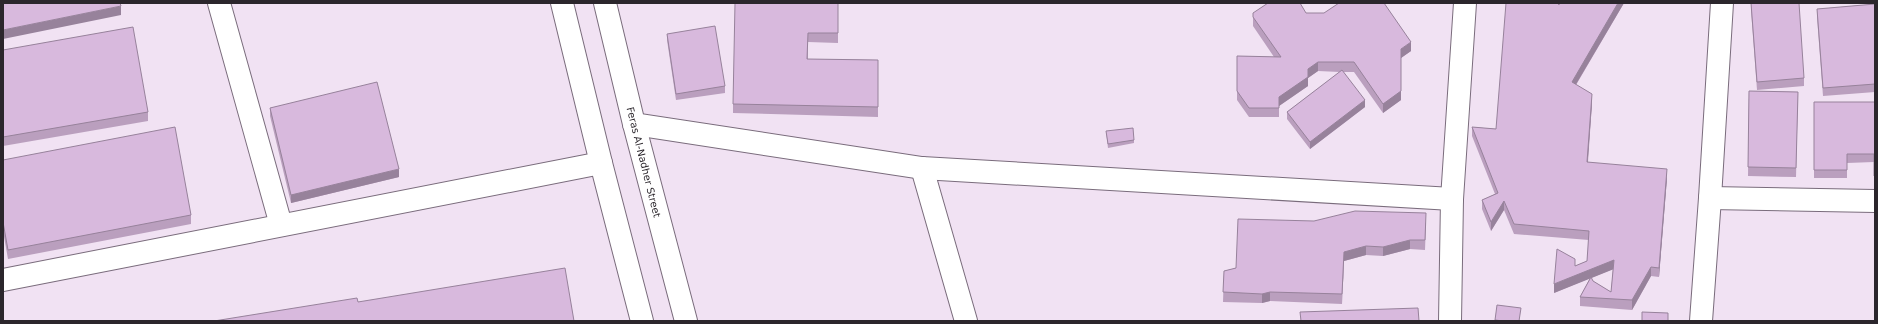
<svg xmlns="http://www.w3.org/2000/svg" width="1878" height="324" font-family="'DejaVu Sans',sans-serif">
  <rect width="100%" height="100%" fill="#f1e2f3"/>
  <g fill="none" stroke-linecap="round" stroke-linejoin="round">
    <g stroke="#7a6c7c" stroke-width="24">
      <g id="street">
        <path d="M219,3L281,225"/>
        <path d="M634,124L922,168L1452,199"/>
        <path d="M922,168L966,321"/>
        <path d="M1710,198L1875,201"/>
        <path d="M3,280L601,163"/>
        <path d="M1450,321L1452,199L1465,3"/>
        <path d="M1701,321L1710,198L1722,3"/>
      </g>
    </g>
    <g stroke="#7a6c7c" stroke-width="24">
      <g id="secondary">
        <path d="M562,3L601,163L642,321"/>
        <path d="M605,3L634,124L686,321"/>
      </g>
    </g>
    <use href="#street" stroke="#fff" stroke-width="22"/>
    <use href="#secondary" stroke="#fff" stroke-width="22"/>
  </g>
  <g fill="#ba9fbe" fill-rule="evenodd">
    <path d="M838,3V43L808,42V59L878,60V117L733,113V104Z"/>
    <path d="M1559,3H1624L1576,85L1592,103L1588,162L1667,178L1659,277L1651,276L1632,310L1580,306V297L1590,278L1554,293L1575,266L1587,261L1589,240L1514,234L1504,210L1491,231L1482,209V200L1495,194L1472,136V127L1496,129ZM1613,269L1611,292L1593,281L1591,278Z"/>
    <path d="M1751,3L1804,78V86L1757,90L1751,10Z"/>
    <path d="M1875,4V92L1823,96L1817,17V9Z"/>
    <path d="M1253,13H1306L1411,51L1401,58V100L1383,113L1354,72H1343L1365,107L1310,149L1287,119V112L1340,72L1318,71L1308,78V86L1279,106V117H1249L1237,100V56L1274,57L1253,26Z"/>
    <path d="M667,34L725,86V93L676,100L667,40Z"/>
    <path d="M3,50L148,112V121L3,146Z"/>
    <path d="M1749,91L1798,92L1796,177L1748,176Z"/>
    <path d="M1814,102H1875V185H1874V162L1847,163V178H1814Z"/>
    <path d="M270,108L399,177L291,203L270,116Z"/>
    <path d="M1106,131L1134,140V143L1108,148Z"/>
    <path d="M3,160L191,215V224L8,259L3,231Z"/>
    <path d="M1314,221L1426,223L1425,250L1410,249L1383,256L1366,255L1344,261L1342,304L1270,301L1262,303L1223,302L1224,271L1236,268Z"/>
  </g>
  <g fill="#97829b">
    <path d="M1618,3H1624L1572,91V82Z"/>
    <path d="M121,6V15L3,39V30Z"/>
    <path d="M1411,42V51L1401,58V100L1383,113V104L1401,49Z"/>
    <path d="M1318,62V71L1308,78V86L1279,106V97L1308,69Z"/>
    <path d="M1592,94V103L1587,171V162Z"/>
    <path d="M1365,100V107L1310,149V142Z"/>
    <path d="M399,169V177L291,203V195Z"/>
    <path d="M1667,169V178L1659,277V268Z"/>
    <path d="M1504,201V210L1491,231V222Z"/>
    <path d="M1410,240V249L1383,256V247Z"/>
    <path d="M1366,246V255L1344,261L1342,304L1344,252Z"/>
    <path d="M1614,260V269L1554,293V284Z"/>
    <path d="M1651,267V276L1632,310V300Z"/>
    <path d="M1270,292V301L1262,303V294Z"/>
  </g>
  <g fill="#d8b9dd" stroke="#97829b">
    <path d="M3,3H120L121,6L3,30Z"/>
    <path d="M735,3H838V33H808L807,59L878,60V107L733,104Z"/>
    <path d="M1268,3H1300L1306,13H1324L1339,3H1384L1411,42L1401,49V91L1383,104L1354,62H1318L1308,69V77L1279,97V108H1249L1237,91V56L1281,57L1253,17V13Z"/>
    <path d="M1506,3H1558L1559,5V3H1618L1572,82L1592,94L1587,162L1667,169L1659,268L1651,267L1632,300L1580,297L1591,277L1593,281L1611,292L1614,260L1554,284L1557,249L1575,259V266L1587,261L1589,231L1514,224L1504,201L1491,222L1482,200L1498,193L1472,127L1496,129Z"/>
    <path d="M1751,3H1799L1804,78L1757,82Z"/>
    <path d="M1875,4V84L1823,88L1817,9Z"/>
    <path d="M715,26L725,86L676,94L667,34Z"/>
    <path d="M133,27L148,112L3,137V50Z"/>
    <path d="M1342,70L1365,100L1310,142L1287,112Z"/>
    <path d="M377,82L399,169L291,195L270,108Z"/>
    <path d="M1749,91L1798,92L1796,168L1748,167Z"/>
    <path d="M1814,102H1875V176H1874V154H1847V170H1814Z"/>
    <path d="M175,127L191,215L8,250L3,222V160Z"/>
    <path d="M1133,128L1134,140L1108,144L1106,131Z"/>
    <path d="M1355,211L1426,213L1425,240H1410L1383,247L1366,246L1344,252L1342,294L1270,292L1262,294L1223,292L1224,271L1236,268L1238,219L1314,221Z"/>
    <path d="M565,268L574,321H214L357,298L358,302Z"/>
    <path d="M1497,305L1521,308L1519,321H1503L1495,320Z"/>
    <path d="M1418,308L1419,321H1301L1300,312Z"/>
    <path d="M1642,312L1668,313V321H1642Z"/>
  </g>
  <g text-anchor="middle" stroke-width="3.5" stroke-linejoin="round" paint-order="stroke">
    <g font-size="10" fill="#2b262c" stroke="#fff">
      <text transform="translate(644 162) rotate(76)" y="4">Feras Al-Nadher Street</text>
    </g>
  </g>
  <rect width="1878" height="324" fill="none" stroke="#2b262c" stroke-width="8"/>
</svg>
